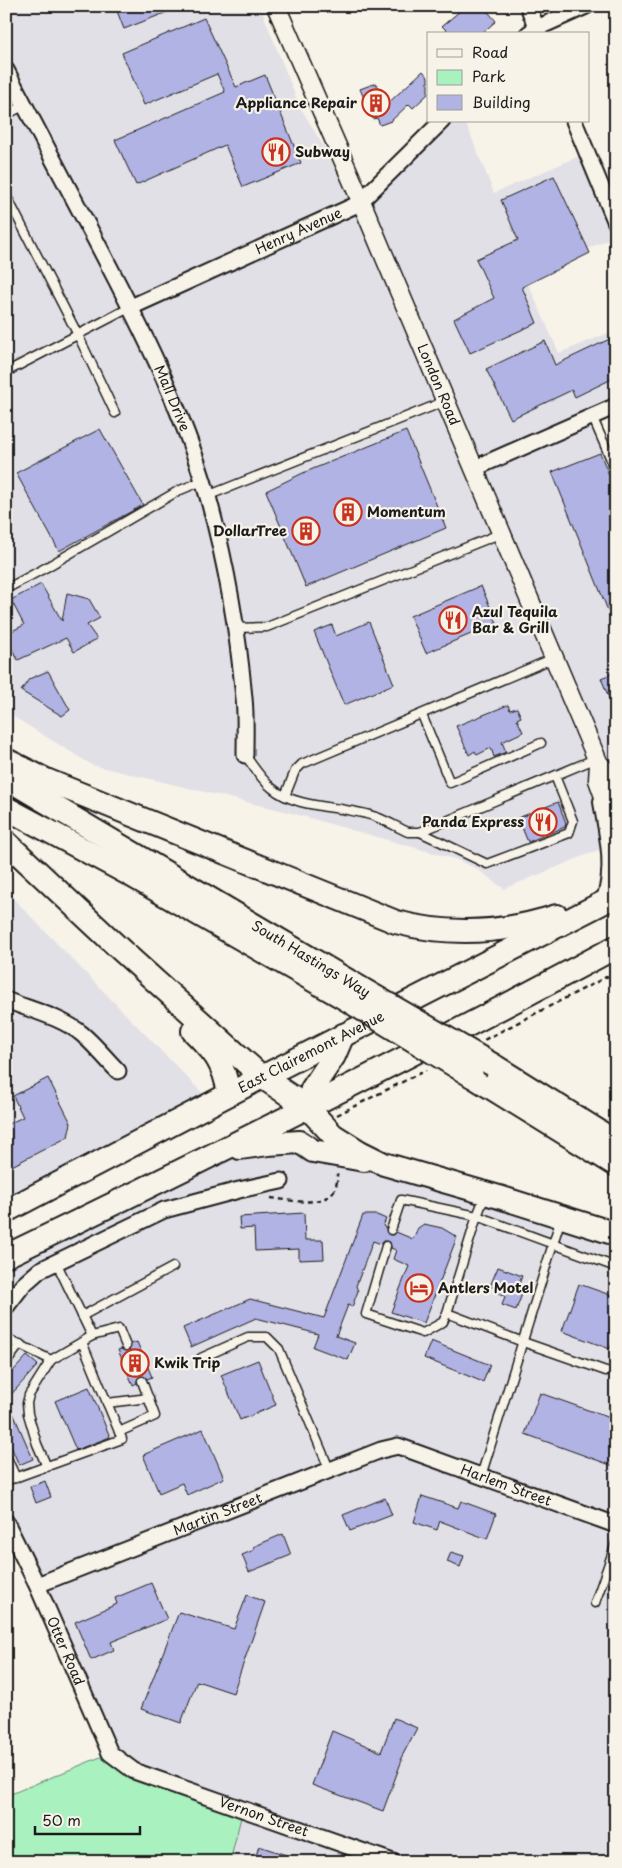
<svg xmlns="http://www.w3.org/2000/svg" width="622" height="1868" font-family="'Playpen Sans',sans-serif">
  <rect width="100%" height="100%" fill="#f7f3e8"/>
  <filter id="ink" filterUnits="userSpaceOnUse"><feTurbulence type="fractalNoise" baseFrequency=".02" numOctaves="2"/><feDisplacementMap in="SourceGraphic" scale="10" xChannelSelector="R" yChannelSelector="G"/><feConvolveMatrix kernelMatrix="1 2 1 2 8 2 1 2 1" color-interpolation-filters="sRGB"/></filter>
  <g filter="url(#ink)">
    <g fill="#e2e0e7">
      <path d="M6,6H260L299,105L358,204L442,121H465L494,193L586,153L616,223V236L525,277L559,353L616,330V406L592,417L616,471V816L596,827L603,848L504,889L477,869L455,859L284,811L92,765L6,712Z"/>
      <path d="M6,891L212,1103L6,1211Z"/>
      <path d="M283,1143L616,1234V1862H230L243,1809L110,1753L6,1528V1256L217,1153Z"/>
    </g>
    <path fill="#a9f1bf" stroke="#62866e" d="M110,1753L243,1809L230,1862H6V1796Z"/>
    <g fill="#b1b3e4" stroke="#1c1c1c">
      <path d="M115,6H180V7L124,29Z"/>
      <path d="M466,6H483L496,21L481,34H450L442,26Z"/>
      <path d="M204,18L236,87L265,75L301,163L243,187L225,145L136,185L115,140L225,92L217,74L144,105L122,53Z"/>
      <path d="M423,71L428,77V94L413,108L409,104L391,121L380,125L377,118L373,119L360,89L376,83L386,105Z"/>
      <path d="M554,176L590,253L522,287L537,323L470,353L454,319L494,298L476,259L518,240L501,200Z"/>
      <path d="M616,336V377L575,397L572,390L511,419L486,369L545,341L555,365Z"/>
      <path d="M100,429L143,505L59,551L16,473Z"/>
      <path d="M406,431L446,528L306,587L266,491L303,473Z"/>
      <path d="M600,453L616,492L615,628L552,472Z"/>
      <path d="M41,584L62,621L67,593L89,599L100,618L87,625L97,639L74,652L66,638L18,660L6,638V634L24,625L11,600Z"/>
      <path d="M481,586L497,623L426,653L410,616Z"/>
      <path d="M369,622L394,684L344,705L314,632L332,625L336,636Z"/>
      <path d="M48,671L70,710L62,716L21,691L29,679Z"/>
      <path d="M616,672V713H615L601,678Z"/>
      <path d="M508,705L510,710L517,708L521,717L517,719L523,732L502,742L506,752L494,757L491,748L477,755L475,751L469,755L456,726Z"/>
      <path d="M558,802L566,823L565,827L528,842L518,818Z"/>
      <path d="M48,1078L71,1123L68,1137L6,1169V1125L23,1117L13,1096Z"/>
      <path d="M304,1213L305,1240H323L324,1259L299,1260V1249L255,1251L254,1228L240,1229L239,1217Z"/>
      <path d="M363,1215H377L386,1219L383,1226L386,1228L387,1233L390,1235L396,1232L413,1239L418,1228L424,1224L442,1228L457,1237L424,1323L391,1312L409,1266L393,1259L396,1250L391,1248L390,1242L384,1241L381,1244L373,1241L356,1286L358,1291L352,1307L348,1305L336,1336L355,1343L348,1360L313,1347L318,1334L256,1318L191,1347L183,1328L250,1299L324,1318Z"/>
      <path d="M498,1267L522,1276L516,1292L522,1294L516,1310L502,1305L505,1296L498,1293L499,1290L490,1286Z"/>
      <path d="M579,1284L616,1297V1342L613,1341L610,1349L562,1331Z"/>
      <path d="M431,1341L490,1365L483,1382L424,1358Z"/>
      <path d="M137,1342L152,1377L147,1379L143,1376H140L137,1380V1383L133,1385L118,1350L121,1349L125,1351H129L131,1344Z"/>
      <path d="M27,1356L38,1365L7,1399L33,1459L19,1465L6,1435V1379Z"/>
      <path d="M258,1360L276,1405L240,1420L221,1375Z"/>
      <path d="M89,1387L110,1437L76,1450L55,1401Z"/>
      <path d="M540,1393L616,1420V1467L525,1434Z"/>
      <path d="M203,1429L224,1478L187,1495L182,1483L159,1493L143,1455Z"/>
      <path d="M45,1481L51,1497L36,1503L30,1487Z"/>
      <path d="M422,1496L458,1508L461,1501L496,1514L487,1539L440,1521L437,1530L414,1522Z"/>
      <path d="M385,1498L392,1515L350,1531L343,1515Z"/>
      <path d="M283,1534L291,1555L249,1572L242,1555L254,1550L253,1547Z"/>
      <path d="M451,1552L464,1556L460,1567L447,1562Z"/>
      <path d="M151,1583L167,1619L111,1642L114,1650L91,1660L75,1622L117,1604L115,1598Z"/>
      <path d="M247,1595L265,1602L233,1693L197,1681L181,1723L141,1709L179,1612L234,1629Z"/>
      <path d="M394,1718L417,1728L400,1760H402L383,1811L312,1785L332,1731L381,1752Z"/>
      <path d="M259,1846L301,1860V1862H254Z"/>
    </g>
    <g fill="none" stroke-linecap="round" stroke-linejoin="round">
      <g stroke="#1c1c1c" stroke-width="11">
        <g id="service">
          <path d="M6,115L25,105"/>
          <path d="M6,195L78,335L115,413"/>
          <path d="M6,372L131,307"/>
          <path d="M592,416L616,471"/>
          <path d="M207,496L446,401"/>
          <path d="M6,589L45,568L178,491L202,481"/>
          <path d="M236,628L267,627L502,533"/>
          <path d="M422,715L450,783L541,743"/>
          <path d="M245,755C253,766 261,779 272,788C298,810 344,805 376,817C387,821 397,827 408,832H420L597,758"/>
          <path d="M285,796L295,771L302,764L554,658"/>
          <path d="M420,832L487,864L569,833L573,821L555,776"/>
          <path d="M485,1196L477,1216L616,1267"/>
          <path d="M386,1246L366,1314L423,1333L443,1322L447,1313L477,1216L401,1200L391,1230"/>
          <path d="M56,1262L92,1336"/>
          <path d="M447,1313L523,1342L606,1371"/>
          <path d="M82,1316L173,1267"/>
          <path d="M6,1338L51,1360"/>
          <path d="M201,1358L248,1337H267L279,1349L330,1471"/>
          <path d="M6,1363L20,1344"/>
          <path d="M107,1403L149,1398"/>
          <path d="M119,1432L155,1416L142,1381"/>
          <path d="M6,1456L16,1478"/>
          <path d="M47,1467L37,1444L28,1414L27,1403L29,1395L51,1360L92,1336L119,1329L126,1346"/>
          <path d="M481,1476L561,1218"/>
          <path d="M6,1481L122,1439L82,1342"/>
          <path d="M595,1603L616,1543"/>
        </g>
      </g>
      <g stroke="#1c1c1c" stroke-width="19">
        <g id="minor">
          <path d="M528,6L539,34"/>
          <path d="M528,34L537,28L586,6"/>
          <path id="s1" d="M6,70C36,127 66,184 96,241C139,323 182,407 208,497C226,562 238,631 244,698C246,717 245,736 245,755"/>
          <path d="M574,121L616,223"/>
          <path id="s2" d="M131,307L358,204L442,121"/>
          <path d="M475,468L616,406"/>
          <path d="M6,1000C31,1010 61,1017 82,1034C95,1045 106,1059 118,1071"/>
          <path d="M6,1307L23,1285L40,1270L164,1210L239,1190L281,1181"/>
          <path id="s3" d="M6,1522L37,1585L110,1753L134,1771L393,1862"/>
          <path id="s4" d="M37,1585L381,1450L398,1446L616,1525"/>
        </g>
      </g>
      <g stroke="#1c1c1c" stroke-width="21">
        <g id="tertiary">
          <path id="s5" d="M276,6L361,201L599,764L616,779"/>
          <path d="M599,764L598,780L610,813"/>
        </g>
      </g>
      <g stroke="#1c1c1c" stroke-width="26">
        <g id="primary">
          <path d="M6,760L46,780L396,922C449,936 504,933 557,916"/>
          <path d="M6,778L362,989"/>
          <path d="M605,802C611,835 619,867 608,900"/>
          <path d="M6,808L127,873L344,998"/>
          <path d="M6,842L121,950L262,1077L307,1107L333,1135L360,1152L384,1164L499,1197L616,1234"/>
          <path d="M193,1031C215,1053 224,1063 229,1094"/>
          <path d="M493,1065L616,1142"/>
          <path d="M472,1076L616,1165"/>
          <path d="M307,1107L312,1089L334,1056L343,1035"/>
          <path d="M240,1148L268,1144L300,1142L313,1151L364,1160"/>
          <path id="s6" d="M6,1211L262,1077L616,896"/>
          <path d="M6,1256C211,1157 415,1055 616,947"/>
        </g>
      </g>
      <g stroke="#1c1c1c" stroke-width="2.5" stroke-dasharray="5 4" stroke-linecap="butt">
        <path d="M484,1040L616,972"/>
        <path d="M337,1115L426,1070"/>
        <path d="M271,1198C295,1201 340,1211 337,1174"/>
      </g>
      <use href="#service" stroke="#f7f3e8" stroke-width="8"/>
      <use href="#minor" stroke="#f7f3e8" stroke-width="15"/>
      <use href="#tertiary" stroke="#f7f3e8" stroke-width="18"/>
      <use href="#primary" stroke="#f7f3e8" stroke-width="22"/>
      <g stroke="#1c1c1c" stroke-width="26" stroke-linecap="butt">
        <g id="primary-bridge">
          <path d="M362,989L493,1065"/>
          <path d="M344,998L472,1076"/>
        </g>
      </g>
      <use href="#primary-bridge" stroke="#f7f3e8" stroke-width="22"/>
    </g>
  </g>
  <defs>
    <g id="building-ring" transform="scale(1.4375)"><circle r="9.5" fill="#f7f3e8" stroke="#c8321e" stroke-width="1.5"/><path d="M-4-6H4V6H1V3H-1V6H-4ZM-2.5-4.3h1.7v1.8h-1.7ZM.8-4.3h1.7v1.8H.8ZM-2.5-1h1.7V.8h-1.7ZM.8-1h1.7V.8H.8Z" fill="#c8321e"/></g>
    <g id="restaurant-ring" transform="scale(1.4375)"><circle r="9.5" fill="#f7f3e8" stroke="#c8321e" stroke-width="1.5"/><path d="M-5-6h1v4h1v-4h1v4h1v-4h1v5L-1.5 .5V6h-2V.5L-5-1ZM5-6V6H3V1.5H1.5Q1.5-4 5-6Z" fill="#c8321e"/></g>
    <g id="hotel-ring" transform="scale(1.4375)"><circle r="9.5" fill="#f7f3e8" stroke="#c8321e" stroke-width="1.5"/><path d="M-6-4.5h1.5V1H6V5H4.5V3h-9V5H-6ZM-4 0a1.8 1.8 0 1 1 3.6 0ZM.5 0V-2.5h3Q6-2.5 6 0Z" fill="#c8321e"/></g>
  </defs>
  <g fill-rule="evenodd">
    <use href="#building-ring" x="376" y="103"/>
    <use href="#restaurant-ring" x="276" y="152"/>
    <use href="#building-ring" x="348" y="512"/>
    <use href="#building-ring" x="306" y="531"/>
    <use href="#restaurant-ring" x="453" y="620"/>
    <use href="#restaurant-ring" x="543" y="822"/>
    <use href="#hotel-ring" x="419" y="1288"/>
    <use href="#building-ring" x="135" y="1363"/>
  </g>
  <g text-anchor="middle" stroke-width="4.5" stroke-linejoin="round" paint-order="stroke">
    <g font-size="14" font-weight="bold" fill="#1c1c1c" stroke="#f7f3e8" text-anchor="start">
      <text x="357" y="108" text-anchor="end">Appliance Repair</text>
      <text x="295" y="157">Subway</text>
      <text x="367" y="517">Momentum</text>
      <text x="287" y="536" text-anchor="end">DollarTree</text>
      <text x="472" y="617">Azul Tequila<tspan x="472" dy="16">Bar &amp; Grill</tspan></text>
      <text x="524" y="827" text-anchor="end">Panda Express</text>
      <text x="438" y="1293">Antlers Motel</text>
      <text x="154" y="1368">Kwik Trip</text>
    </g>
    <g font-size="14" fill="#1c1c1c" stroke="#f7f3e8">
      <text dy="5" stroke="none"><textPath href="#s2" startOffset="184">Henry Avenue</textPath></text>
      <text dy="5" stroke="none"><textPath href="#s5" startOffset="412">London Road</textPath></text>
      <text dy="5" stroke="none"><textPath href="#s1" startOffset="368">Mall Drive</textPath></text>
      <text transform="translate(311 959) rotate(31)" y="5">South Hastings Way</text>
      <text dy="5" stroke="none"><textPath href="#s6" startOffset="344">East Clairemont Avenue</textPath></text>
      <text dy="5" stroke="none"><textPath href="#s4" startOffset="502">Harlem Street</textPath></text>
      <text dy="5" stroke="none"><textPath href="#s4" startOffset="194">Martin Street</textPath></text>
      <text dy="5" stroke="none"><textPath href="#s3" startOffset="142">Otter Road</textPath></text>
      <text dy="5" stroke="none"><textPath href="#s3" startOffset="421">Vernon Street</textPath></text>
    </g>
  </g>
  <rect width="622" height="1868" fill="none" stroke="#f7f3e8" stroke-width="25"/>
  <rect x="12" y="12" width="597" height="1843" fill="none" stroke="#1c1c1c" stroke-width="2" filter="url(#ink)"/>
  <rect x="427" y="32" width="162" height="90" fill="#f7f3e8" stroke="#9f9d96"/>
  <rect x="437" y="49" width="25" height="8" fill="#f7f3e8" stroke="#9f9d96"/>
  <text x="472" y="58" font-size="15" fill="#1c1c1c">Road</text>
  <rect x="437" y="70" width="25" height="15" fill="#a9f1bf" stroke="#9f9d96"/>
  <text x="472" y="82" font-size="15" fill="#1c1c1c">Park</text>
  <rect x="437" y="95" width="25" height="15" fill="#b1b3e4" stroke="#9f9d96"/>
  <text x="472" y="108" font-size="15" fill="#1c1c1c">Building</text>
  <path d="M35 1826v8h105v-8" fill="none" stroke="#1c1c1c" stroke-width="2.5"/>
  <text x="42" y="1826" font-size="15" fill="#1c1c1c" stroke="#f7f3e8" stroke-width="4" paint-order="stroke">50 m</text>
</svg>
